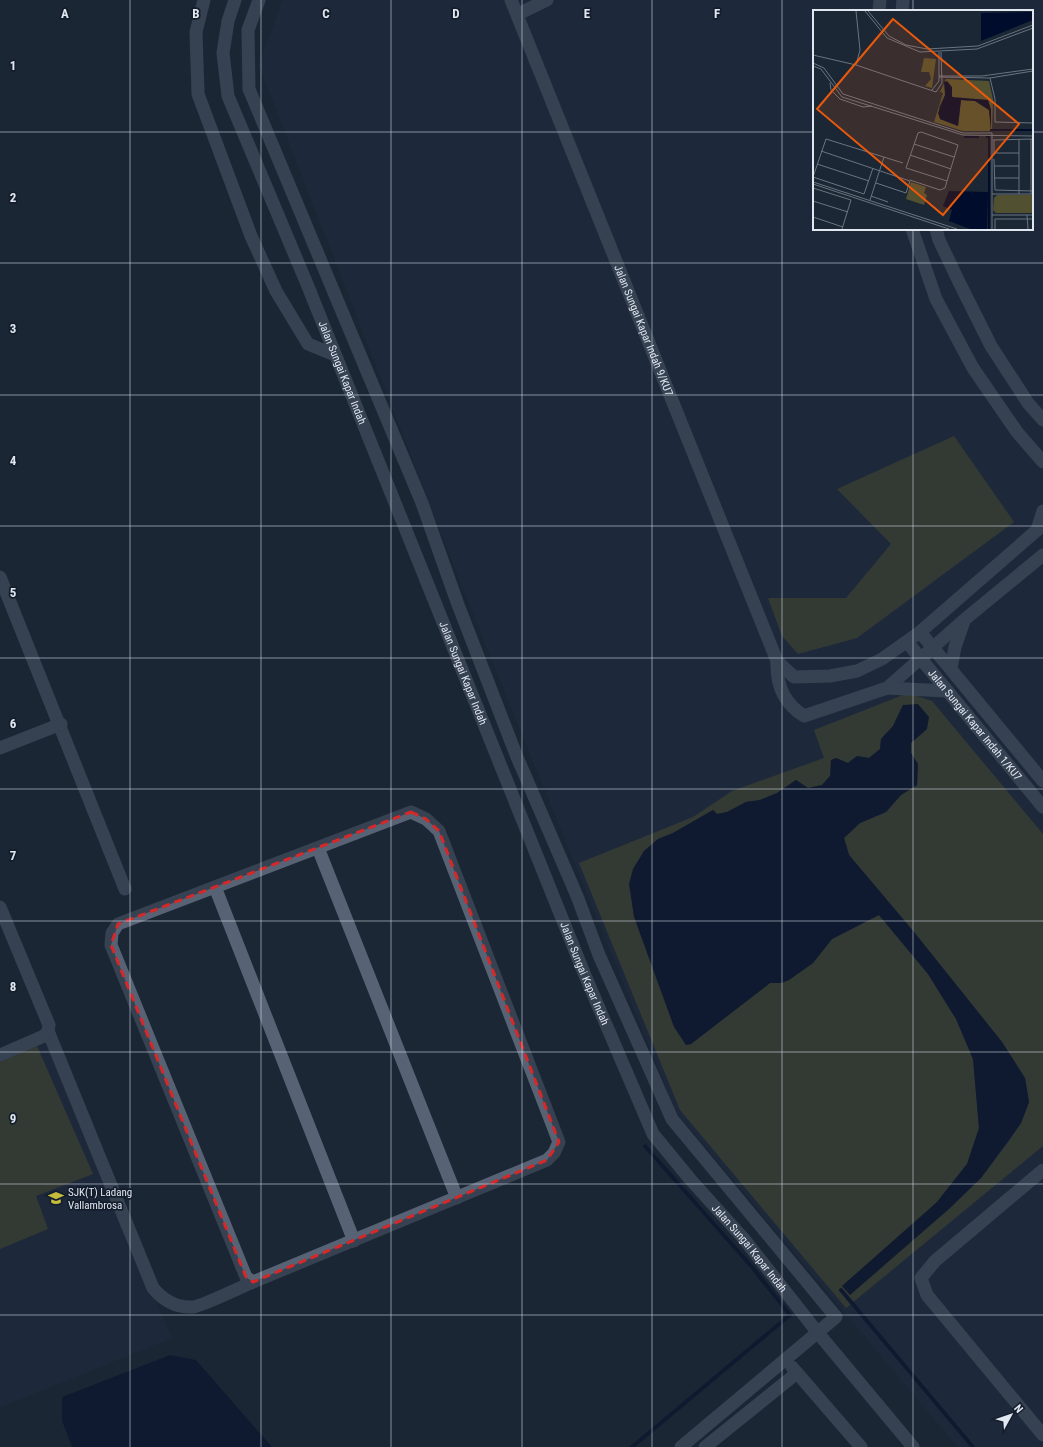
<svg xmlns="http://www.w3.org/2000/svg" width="1043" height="1447" font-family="'Roboto Condensed',sans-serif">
  <rect width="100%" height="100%" fill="#1c2735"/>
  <g fill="#202e42" fill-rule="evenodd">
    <path d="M283,0H1043V1447H958L676,1112L462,586L259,65ZM814,11H1032V229H814Z"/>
    <path d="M45,1040L171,1338L0,1407V1058Z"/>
  </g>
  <g fill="#515031" fill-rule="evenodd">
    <path d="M954,436L1014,522L857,638L798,654L782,636L768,598H846L891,544L837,489Z"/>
    <path d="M908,693L932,701L1043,834V1146L846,1308L680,1110L579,863L693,817L732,791L824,758L814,730ZM903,705L927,729L910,743L911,753L918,764L917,785L901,795L886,812L860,823L844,838L849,855L914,932L1002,1042L1025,1078L1029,1102L1021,1123L1009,1141L981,1178L923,1231L910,1228L937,1202L967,1164L979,1128L973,1059L956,1019L928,974L879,915L832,939L813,963L789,980L781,983H770L691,1044L686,1045L633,869L644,852L658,839L673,833L713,810L717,814L727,812L746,802L760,800L777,793L796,780L808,788L822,785L830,776L836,758L848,763L857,756L869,758L880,749L881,739L893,726Z"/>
    <path d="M37,1046L93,1174L36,1196L48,1229L0,1249V1062Z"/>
  </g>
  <g fill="#000c2c">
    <path d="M918,704L929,717L927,729L911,743V753L918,764L917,785L901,795L886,812L860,823L844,838L849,855L914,932L1002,1042L1025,1078L1029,1102L1021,1123L981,1178L949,1209L850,1295L842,1286L937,1202L967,1164L979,1128L973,1059L956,1019L928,974L879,915L832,939L813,963L789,980L781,983H770L691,1044L686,1045L674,1027L634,917L629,884L633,869L644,851L658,839L673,833L713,810L717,814L727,812L746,802L760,800L777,793L796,780L808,788L822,785L830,776L831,760L836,758L848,763L857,756L869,758L880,749L881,739L893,726L903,705Z"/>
    <path d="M170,1355L196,1360L272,1447H72L62,1421V1397Z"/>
  </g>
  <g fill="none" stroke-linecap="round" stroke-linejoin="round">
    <g stroke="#000c2c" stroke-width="4">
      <path d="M841,1290L973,1447"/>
      <path d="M632,1447L790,1315L752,1267L645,1146"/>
    </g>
    <g stroke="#576374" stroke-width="13">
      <path d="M204,0L196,32L198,94L251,236L276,291L308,344L335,355"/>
      <path id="s1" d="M235,0L228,21L223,53L228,96L307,284L584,973L653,1134L690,1179L744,1239L818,1333L913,1447"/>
      <path d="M259,0L248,30L249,89L422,503L457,602L517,757L577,896L599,955L672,1119L836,1317L681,1447"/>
      <path id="s2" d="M511,0L777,661C776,684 783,703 804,716L887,688L964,620L1043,555"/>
      <path d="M879,11L880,0"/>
      <path d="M902,11L903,0"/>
      <path d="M518,14L547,0"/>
      <path d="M912,229L936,299L973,368L1017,432L1043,462"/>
      <path d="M936,229L939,240L959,282L991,346L1028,403L1043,420"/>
      <path d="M1037,530L1043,511"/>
      <path d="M0,577L125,889"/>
      <path d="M920,632L1043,781"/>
      <path id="s3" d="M907,642L1043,807"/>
      <path d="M777,661L794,677L830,676L857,671L882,659L920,632L1043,525"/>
      <path d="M951,668L955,647L964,621"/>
      <path d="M887,688L946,691"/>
      <path d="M0,748L61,724"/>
      <path d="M411,812L426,819L439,831L559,1142L554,1153L547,1160L253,1282L246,1277L111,945L112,933L118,924Z"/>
      <path d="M318,848L457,1198"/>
      <path d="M215,887L354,1241"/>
      <path d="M0,907L49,1025L48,1031L44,1036L0,1055"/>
      <path d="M48,1031L153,1288C163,1300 177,1308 193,1307C202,1306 241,1287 253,1282"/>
      <path d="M1043,1170L935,1261L921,1278L927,1295L1043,1435"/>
      <path d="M792,1367L861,1447"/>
      <path d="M705,1447L797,1373"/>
    </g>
  </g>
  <path d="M0 0H1043V1447H0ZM411,812L426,819L439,831L559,1142L547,1160L253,1282L246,1277L111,945L118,924Z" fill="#1c2735" fill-opacity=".55" fill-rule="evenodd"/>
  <path fill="none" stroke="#d62828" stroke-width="3" stroke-dasharray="8 5" stroke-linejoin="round" d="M411,812L426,819L439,831L559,1142L547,1160L253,1282L246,1277L111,945L118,924Z"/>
  <path fill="none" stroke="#e0e7f1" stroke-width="1" stroke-opacity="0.55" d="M130,0V1447M261,0V1447M391,0V1447M522,0V1447M652,0V1447M782,0V1447M913,0V11M0,132H814M1032,132H1043M913,229V1447M0,263H1043M0,395H1043M0,526H1043M0,658H1043M0,789H1043M0,921H1043M0,1052H1043M0,1184H1043M0,1315H1043"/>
  <defs>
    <g id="school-bare" transform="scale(1.2)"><path d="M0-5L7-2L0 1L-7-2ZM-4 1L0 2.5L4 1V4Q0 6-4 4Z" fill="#c5bc3d" stroke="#131d2b" stroke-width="2.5" paint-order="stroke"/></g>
  </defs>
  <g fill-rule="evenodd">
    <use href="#school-bare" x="56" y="1198"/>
  </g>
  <g text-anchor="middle" stroke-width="3.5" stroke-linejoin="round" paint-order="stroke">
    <g font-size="11" fill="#e0e7f1" stroke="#131d2b">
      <text dy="4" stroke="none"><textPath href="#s2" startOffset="356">Jalan Sungai Kapar Indah 9/KU7</textPath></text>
      <text dy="4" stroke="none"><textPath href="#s1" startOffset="397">Jalan Sungai Kapar Indah</textPath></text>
      <text dy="4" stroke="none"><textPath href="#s1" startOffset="721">Jalan Sungai Kapar Indah</textPath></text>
      <text dy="4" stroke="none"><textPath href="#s3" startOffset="107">Jalan Sungai Kapar Indah 1/KU7</textPath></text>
      <text dy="4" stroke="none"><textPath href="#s1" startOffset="1045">Jalan Sungai Kapar Indah</textPath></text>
      <text dy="4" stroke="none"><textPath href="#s1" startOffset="1369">Jalan Sungai Kapar Indah</textPath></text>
    </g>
    <g font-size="11" fill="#e0e7f1" stroke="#131d2b" text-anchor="start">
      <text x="68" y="1196">SJK(T) Ladang<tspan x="68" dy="13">Vallambrosa</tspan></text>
    </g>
  </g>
  <g transform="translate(813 10)">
    <rect width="220" height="220" fill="#1c2735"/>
    <path d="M111,48L123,49L119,78L112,76L118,69L116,62H108ZM133,69L176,71L180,89L179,121H150L121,112L130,83L127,82ZM135,74L140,88L175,90L178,100V120L176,100L162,91L148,90L145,116L127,109L126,97L132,85V75ZM98,172L113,177L111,183L114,185L111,195L93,189ZM184,185H220V203H183L180,200L181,188Z" fill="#515031" fill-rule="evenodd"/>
    <path d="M220,2V10L168,31V3ZM134,71L139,77V87L175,90L178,100V120L176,100L162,91L148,90L145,116L127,109L125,103L132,85L131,72ZM136,181L175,182L174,219H157L136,211L139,200L130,196Z" fill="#000c2c"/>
    <path fill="none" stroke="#000c2c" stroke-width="2" d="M177,120H220M151,127H166M173,127H176V219"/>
    <path fill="none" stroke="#6a7480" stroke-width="1" d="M43,1L47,40L43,55M52,1L74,28L107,42L164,39L220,18M55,1L76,26L93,35L114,39L165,36L220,15M0,45L43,55L123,82L129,73L128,42M0,53L11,58L30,84L150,123H179V219M0,56L8,59L29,87L131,119L150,125L220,126M126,66H169L220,59M126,67L177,68L220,61M177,68L182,89V112L220,113M17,73L18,80L27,89L50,97L59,96M119,80L126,71V42M108,122L145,135L134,171L93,158L105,123ZM180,130L220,129M206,130V184M101,134L141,147M8,141L97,171L93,183L63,173M181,143H206M181,144V130M97,145L138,159M181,149L182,180L220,181M4,154L56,171M181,156H206M60,158L51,184L0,167L13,129L90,153M181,168H206M97,170L127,180L132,178L134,171M0,172L144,219M0,174L136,219M0,178L38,190L29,219M179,184H220M218,184V129M58,186L75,192M57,190L71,147M0,191L35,202M179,205H220M214,205L215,219M0,207L30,217M182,219V209H220"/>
    <path fill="#e8590c" fill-opacity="0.15" stroke="#e8590c" stroke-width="2" d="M80,9L206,114L130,205L4,99Z"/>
    <rect width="220" height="220" fill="none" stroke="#e0e7f1" stroke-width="2"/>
  </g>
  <g font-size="13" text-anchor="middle" font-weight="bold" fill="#e0e7f1" stroke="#131d2b" stroke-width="3.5" stroke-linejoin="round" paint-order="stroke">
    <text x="65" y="18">A</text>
    <text x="196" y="18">B</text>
    <text x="326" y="18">C</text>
    <text x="456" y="18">D</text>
    <text x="587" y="18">E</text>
    <text x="717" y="18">F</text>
    <text x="13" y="70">1</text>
    <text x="13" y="202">2</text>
    <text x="13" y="333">3</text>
    <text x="13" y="465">4</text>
    <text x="13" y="597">5</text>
    <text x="13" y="728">6</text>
    <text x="13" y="860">7</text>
    <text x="13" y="991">8</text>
    <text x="13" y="1123">9</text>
  </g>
  <g transform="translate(1011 1415) rotate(50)" stroke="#131d2b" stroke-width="3" paint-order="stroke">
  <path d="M0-3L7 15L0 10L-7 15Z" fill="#e0e7f1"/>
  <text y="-6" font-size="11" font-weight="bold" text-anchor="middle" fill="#e0e7f1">N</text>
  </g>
</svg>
